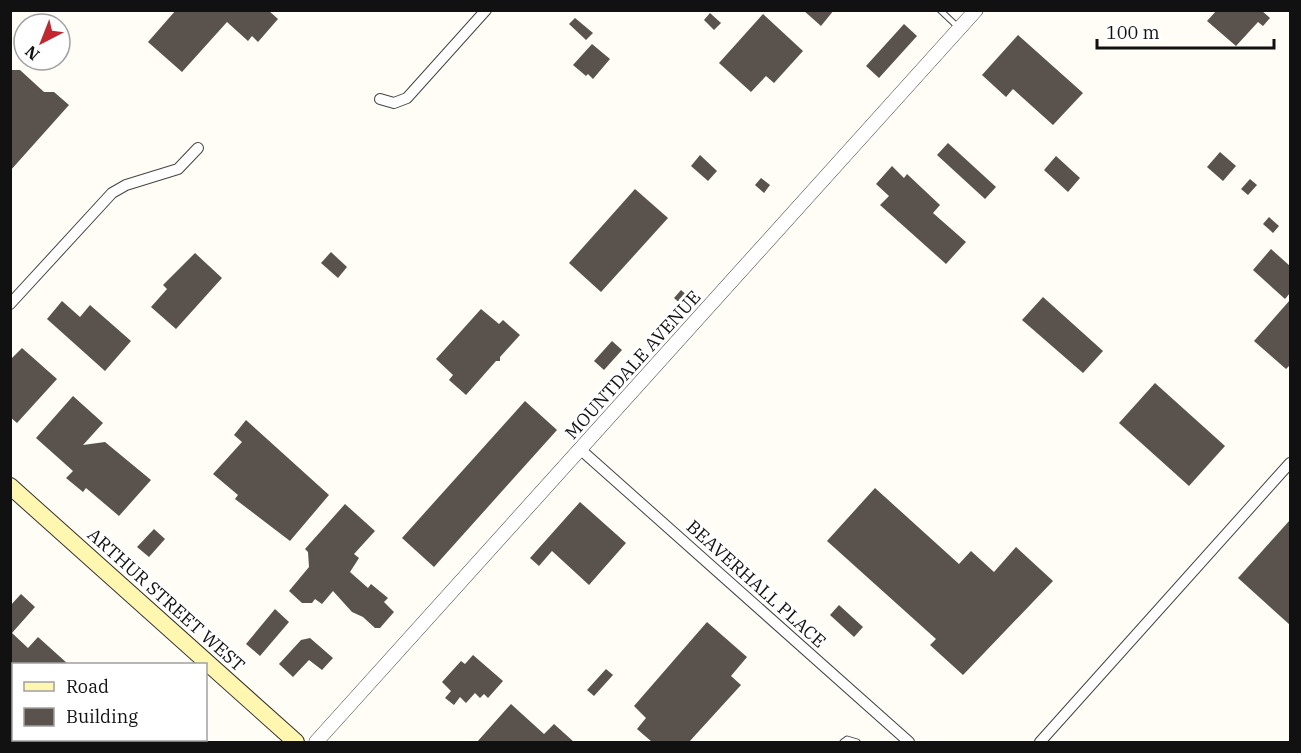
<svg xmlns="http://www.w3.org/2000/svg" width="1301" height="753" font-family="'IBM Plex Serif',serif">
  <rect width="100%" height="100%" fill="#fffdf5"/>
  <g fill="#5a524d">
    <path d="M176,10H268L278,19L258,42L252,36L248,41L227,22L182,72L148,42Z"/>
    <path d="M803,10H834L821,26Z"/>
    <path d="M1217,10H1261L1270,18L1263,26L1258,22L1236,46L1207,21Z"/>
    <path d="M710,13L721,23L714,30L704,20Z"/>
    <path d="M763,14L803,51L774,83L766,76L751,92L719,63Z"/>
    <path d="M575,18L593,33L586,40L569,24Z"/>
    <path d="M904,24L917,36L879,78L866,66Z"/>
    <path d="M1018,35L1083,93L1053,125L1013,89L1006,97L982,75Z"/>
    <path d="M592,44L610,59L593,79L588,74L586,76L573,65Z"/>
    <path d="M10,70H20L44,92H54L69,105L10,171Z"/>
    <path d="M948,143L996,187L985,199L937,155Z"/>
    <path d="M1220,152L1236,166L1223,181L1207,167Z"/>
    <path d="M700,155L717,171L708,181L691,166Z"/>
    <path d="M1056,156L1080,178L1068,192L1044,170Z"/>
    <path d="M892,166L904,178L907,174L940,205L933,213L966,242L946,264L880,205L889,196L876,184Z"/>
    <path d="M761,178L770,185L764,193L755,185Z"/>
    <path d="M1250,179L1257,185L1248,195L1241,189Z"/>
    <path d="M635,189L668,218L601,292L569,263Z"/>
    <path d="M1269,217L1279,226L1273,233L1263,224Z"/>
    <path d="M1271,249L1290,266V293L1285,299L1253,270Z"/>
    <path d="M331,252L347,267L338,278L321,263Z"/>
    <path d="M195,253L222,278L176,329L151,307L167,289L163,285Z"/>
    <path d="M681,290L689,297L682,305L674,298Z"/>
    <path d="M1043,297L1103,351L1083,373L1022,320Z"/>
    <path d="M1290,300V365L1286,369L1254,341Z"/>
    <path d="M62,301L80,317L90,305L131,341L105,371L47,319Z"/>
    <path d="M481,309L499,324L503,320L520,335L500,357V361H496L466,395L449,380L453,375L436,359Z"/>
    <path d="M612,341L622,350L604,370L594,361Z"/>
    <path d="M22,348L57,379L17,423L10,417V360Z"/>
    <path d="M1155,383L1225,446L1189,486L1119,423Z"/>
    <path d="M73,396L103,423L83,445L105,442L151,480L119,516L86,488L83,492L66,478L73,471L36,438Z"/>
    <path d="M525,401L557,430L434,567L402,538Z"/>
    <path d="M246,420L329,495L290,541L235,499L238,495L213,474L242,442L234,435Z"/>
    <path d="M875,488L959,564L971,551L994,572L1016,547L1053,581L963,675L930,645L936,639L827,541Z"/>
    <path d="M580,502L626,543L589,585L552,551L539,566L530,558Z"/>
    <path d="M345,504L375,531L354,554L359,558L350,572L368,588L371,584L388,598L384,602L394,612L380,628H375L363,617L352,612L333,591L322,604L315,599L312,603H302L289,591L309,567L308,552L305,549Z"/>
    <path d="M1290,520V625L1238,578Z"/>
    <path d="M154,529L165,539L149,557L137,547Z"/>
    <path d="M21,594L35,607L12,633L28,648L38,637L68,664H10V606Z"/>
    <path d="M839,605L863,627L854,637L830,615Z"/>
    <path d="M275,609L289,622L260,656L246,644Z"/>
    <path d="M707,622L747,657L731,676L741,685L689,742H652L637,729L646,718L634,706Z"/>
    <path d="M310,638L333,658L322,670L309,660L293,677L279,664L301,640Z"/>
    <path d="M473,655L503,681L488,698L484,694L480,698L475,693L466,703L460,697L454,705L445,698L451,691L442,682L461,661L465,664Z"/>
    <path d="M606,669L613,675L594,696L587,690Z"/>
    <path d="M511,704L544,734L554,724L574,742H477Z"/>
  </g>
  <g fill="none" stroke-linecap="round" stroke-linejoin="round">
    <g stroke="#444" stroke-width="7">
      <g id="service">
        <path d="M940,10L959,28"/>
        <path d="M843,742L847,739L857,742"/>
      </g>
    </g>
    <g stroke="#444" stroke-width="12">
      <g id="minor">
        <path d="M380,99L394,103L407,98L486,10"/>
        <path d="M10,304L112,193L126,185L178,169L198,148"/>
        <path d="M581,450L909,742"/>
        <path d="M1040,742L1290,463"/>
      </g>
    </g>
    <g stroke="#444" stroke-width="15">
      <path id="tertiary" d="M316,742L976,10"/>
    </g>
    <g stroke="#333" stroke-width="18">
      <path id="secondary" d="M10,486L296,742"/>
    </g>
    <use href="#service" stroke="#fff" stroke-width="5"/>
    <use href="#minor" stroke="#fff" stroke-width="10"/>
    <use href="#tertiary" stroke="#fff" stroke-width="14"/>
    <use href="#secondary" stroke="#fff6b0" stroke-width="16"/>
  </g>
  <g text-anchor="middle" stroke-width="6" stroke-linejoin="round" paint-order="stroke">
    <g font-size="18" fill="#111" stroke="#fff">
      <text transform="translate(633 365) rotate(-48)" y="6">MOUNTDALE AVENUE</text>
      <text transform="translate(756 584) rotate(42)" y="6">BEAVERHALL PLACE</text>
      <text transform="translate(166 600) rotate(42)" y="6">ARTHUR STREET WEST</text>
    </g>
  </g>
  <rect width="1301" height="753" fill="none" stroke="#111111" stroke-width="24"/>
  <rect x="12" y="663" width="195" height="78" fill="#ffffff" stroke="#a0a0a0" stroke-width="1.5"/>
  <rect x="24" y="682" width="30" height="9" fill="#fff6b0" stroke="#a0a0a0" stroke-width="1.5"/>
  <text x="66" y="693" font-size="18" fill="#111111">Road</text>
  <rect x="24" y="708" width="30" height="18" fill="#5a524d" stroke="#a0a0a0" stroke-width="1.5"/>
  <text x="66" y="723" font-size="18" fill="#111111">Building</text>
  <g transform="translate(42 42) rotate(222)"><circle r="28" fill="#ffffff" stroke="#a0a0a0" stroke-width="1.5"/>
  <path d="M0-4.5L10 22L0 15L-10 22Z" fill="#c4262e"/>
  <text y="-9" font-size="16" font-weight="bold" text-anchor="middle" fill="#111111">N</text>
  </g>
  <path d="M1097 39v9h177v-9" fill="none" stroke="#111111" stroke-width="3"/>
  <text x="1106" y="39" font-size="18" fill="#111111" stroke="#ffffff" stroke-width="4.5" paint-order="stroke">100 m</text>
</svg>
